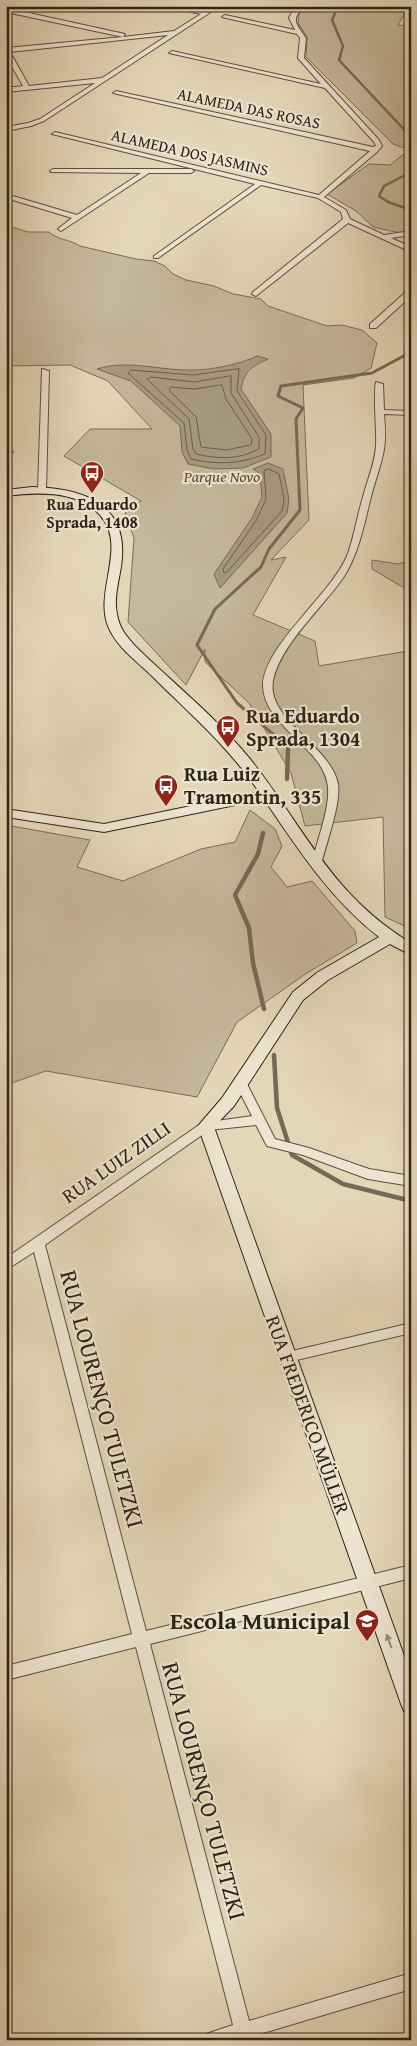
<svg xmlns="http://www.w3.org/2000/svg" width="417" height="2046" font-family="'Gentium Book Plus',serif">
  <rect width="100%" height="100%" fill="#e4d7b8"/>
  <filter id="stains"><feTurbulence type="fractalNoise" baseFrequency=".004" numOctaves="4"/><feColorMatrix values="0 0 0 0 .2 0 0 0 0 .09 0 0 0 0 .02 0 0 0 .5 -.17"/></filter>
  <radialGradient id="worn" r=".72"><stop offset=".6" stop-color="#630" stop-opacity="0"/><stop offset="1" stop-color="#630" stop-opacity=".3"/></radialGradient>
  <g fill="#c5b89c" stroke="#796d59">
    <path d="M308,6H409L398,25L411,26V231L400,233L373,227L356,211L327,194L369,164L390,165L409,150L393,144L306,57L307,37L298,23L299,14Z"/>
    <path d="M6,225L28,232H49C58,240 69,239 80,246L136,259L154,261L165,266L173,274L186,280L214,286L233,294L261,299L268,306L327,326L342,325L362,330L377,343L371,368L354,378L303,385L309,520L271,560L286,557L253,615L315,641L319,666L408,651L411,645V681L405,705L411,710V773L406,787L411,854V929L385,917L383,817L305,826L291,773L249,703L205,662V649L186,685L128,622L134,538L125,513L141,501L64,456L90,429H152L108,381L70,365L6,366Z"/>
    <path d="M372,560L398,564L411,560V592L372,569Z"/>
    <path d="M250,810L275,829L282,846L271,867L287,887L312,881L355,931L357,943L307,973L237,1022L197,1097L46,1071L6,1085V825L90,840L77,867L123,881L201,849L235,842Z"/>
  </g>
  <g fill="#a69981" stroke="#766956">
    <path d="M257,356L268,359C251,367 245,370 241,389L271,434V457L243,468L214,469L188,464L182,452L180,426L131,381L97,369C128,359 161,371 193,370C211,370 241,364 257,356Z"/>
    <path d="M268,463L283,469L289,499L287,513L220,588L214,574L252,518L262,497L260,474L253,469Z"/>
  </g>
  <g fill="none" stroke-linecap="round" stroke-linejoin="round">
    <g stroke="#6a5e4c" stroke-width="1">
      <path d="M239,369L237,391L266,435L265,454C240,464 217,465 191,459L187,450L184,423L128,373L131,370L193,375Z"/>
      <path d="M231,376V393L259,437V449C238,460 218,459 196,454L193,449L189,419L147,379L151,377L194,382Z"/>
      <path d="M222,385L226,399L252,439L251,445L226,450L201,447L196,417L169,390L171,387L194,389Z"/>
      <path d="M269,469L279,474L284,499L282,511L227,572L224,573L223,569L256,521L266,499L264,471Z"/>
    </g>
    <g stroke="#766956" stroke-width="2.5">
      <path d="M338,6L332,20L343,46L339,60L411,137"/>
      <path d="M411,172L384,186L379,196L388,202L411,210"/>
    </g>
    <path stroke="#766956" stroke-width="3" d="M288,750V747L237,703L197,645L215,609L261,567L269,549L300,510L296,419L303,408L278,396L281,386L372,373L411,352"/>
    <g stroke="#766956" stroke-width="4.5">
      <path d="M287,779L288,749"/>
      <path d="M263,833L258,854L235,895L249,928L253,963L264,1009"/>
      <path d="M274,1055L277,1108L292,1155L343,1184L411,1201"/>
    </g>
    <g stroke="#5b4f3e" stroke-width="2">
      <g id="street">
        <path d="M163,6H177L205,11L213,6H220L44,121L31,126L6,131V127L28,123L40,119L95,83L6,92V88L23,86L6,56V48L123,37L6,12V8L125,34L123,37L174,31L201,14ZM168,35L102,78L29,86L10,52Z"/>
        <path d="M298,6H305C290,19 296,24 306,38L304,58L379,140L382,146L378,151L324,197L346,210L350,219L384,235L411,231V235L391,238L411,247V252L348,223L256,296L252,294L253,292L343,219L341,212L318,198L261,185L158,258H154V256L255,184L52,134L55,132L319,195L370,151L113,93L116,91L373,147L376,146L374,142L325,88L169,53L172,51L321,84L298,58L300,38L297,34L222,17L225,15L295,30L289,18L293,10Z"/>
        <path d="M53,169H191L194,171L191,173H149L61,231L58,229L59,228L72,218L6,198V194L77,215L141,173L51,172L50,171Z"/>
        <path d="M408,290H411V296L376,328H370V324Z"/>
        <path d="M42,369L49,371L46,490L42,492L38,490Z"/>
        <path d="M376,382L383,384L384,410L411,411V415L384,414C385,426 386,438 384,449C382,463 376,478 372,493C365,520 360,550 345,575C324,607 280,644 273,681C266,720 331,746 338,784C341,804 326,844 321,865L316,868L311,865C316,845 330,808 328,788C325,747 263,727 263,685C264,646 331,594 347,556C354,538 357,516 363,497C367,481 375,463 376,446C377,430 373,395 376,382Z"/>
        <path d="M6,450H12L13,452L6,454Z"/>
        <path d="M241,1079L245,1080L275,1139L309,1148L369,1169L411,1176V1186L368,1179L303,1155L267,1146L256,1125L209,1130L45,1245L146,1631L411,1565V1578L150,1644L249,2021L411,1973V1989L243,2039L204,2040L206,2034L233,2025L136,1647L6,1680V1666L132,1634L34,1252L6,1270V1258L202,1123L252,1116L235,1083L237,1080Z"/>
        <path d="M411,1323V1333L288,1362L283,1361L281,1357L283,1353L288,1352Z"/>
      </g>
    </g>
    <g stroke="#2d2216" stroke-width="2">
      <path id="secondary" d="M32,487C78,488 126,501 122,557C121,576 113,595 117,614C119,628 127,637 136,647C174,684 217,718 250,759C304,827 331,895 411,943V955L390,944L328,980L303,1000L234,1106L214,1127L411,1675V1713L404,1711L401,1704L198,1126L222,1098L293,992L318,972L379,937C331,900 298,849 264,799L104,832L6,817V809L104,824L259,792C230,748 190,714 153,677C138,662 116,647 108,626C94,591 128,546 100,515C77,490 37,492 6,496V490Z"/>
    </g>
    <use href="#street" fill="#ede5d1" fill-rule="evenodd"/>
    <use href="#secondary" fill="#ede5d1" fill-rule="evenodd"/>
  </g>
  <defs><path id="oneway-solid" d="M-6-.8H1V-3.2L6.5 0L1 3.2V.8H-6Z" transform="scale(1.25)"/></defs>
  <use fill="#978d7d" href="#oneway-solid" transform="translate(389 1641) rotate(-110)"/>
  <defs>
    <g id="bus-pin" transform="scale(1.25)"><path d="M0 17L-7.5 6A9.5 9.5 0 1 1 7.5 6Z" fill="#8f2418" stroke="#ede5d1"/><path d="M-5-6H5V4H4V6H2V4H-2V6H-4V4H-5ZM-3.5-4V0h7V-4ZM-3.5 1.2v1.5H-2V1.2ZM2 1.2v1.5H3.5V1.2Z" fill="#fff"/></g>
    <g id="school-pin" transform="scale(1.25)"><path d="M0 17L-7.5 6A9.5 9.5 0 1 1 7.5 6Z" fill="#8f2418" stroke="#ede5d1"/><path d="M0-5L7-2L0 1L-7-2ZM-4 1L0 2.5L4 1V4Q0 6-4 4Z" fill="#fff"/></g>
  </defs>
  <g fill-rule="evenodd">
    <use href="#bus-pin" x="92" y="473"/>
    <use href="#bus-pin" x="228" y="727"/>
    <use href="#bus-pin" x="166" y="786"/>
    <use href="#school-pin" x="367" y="1621"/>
  </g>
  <g text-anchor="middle" stroke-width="4.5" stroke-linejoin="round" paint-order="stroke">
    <g font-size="16" fill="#2d2216" stroke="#ede5d1">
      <text transform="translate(249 108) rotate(12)" y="6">ALAMEDA DAS ROSAS</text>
      <text transform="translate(190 152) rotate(13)" y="6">ALAMEDA DOS JASMINS</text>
    </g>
    <g font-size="16" font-style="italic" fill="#534838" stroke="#ede5d1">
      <text x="222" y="482">Parque Novo</text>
    </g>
    <g font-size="16" font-weight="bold" fill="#2d2216" stroke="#ede5d1">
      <text x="92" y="510">Rua Eduardo<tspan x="92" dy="18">Sprada, 1408</tspan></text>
    </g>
    <g font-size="20" font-weight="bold" fill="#2d2216" stroke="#ede5d1" text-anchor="start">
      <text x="246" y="723">Rua Eduardo<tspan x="246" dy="23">Sprada, 1304</tspan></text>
      <text x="184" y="781">Rua Luiz<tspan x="184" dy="23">Tramontin, 335</tspan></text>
    </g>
    <g font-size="20" fill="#2d2216" stroke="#ede5d1">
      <text transform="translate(116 1162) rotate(-35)" y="7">RUA LUIZ ZILLI</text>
      <text transform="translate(308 1415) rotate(70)" y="7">RUA FREDERICO MÜLLER</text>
    </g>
    <g font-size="24" fill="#2d2216" stroke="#ede5d1">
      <text transform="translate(102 1399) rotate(75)" y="8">RUA LOURENÇO TULETZKI</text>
      <text transform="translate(204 1791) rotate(75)" y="8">RUA LOURENÇO TULETZKI</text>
    </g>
    <g font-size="24" font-weight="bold" fill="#2d2216" stroke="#ede5d1" text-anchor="end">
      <text x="350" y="1629">Escola Municipal</text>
    </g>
  </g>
  <rect width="417" height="2046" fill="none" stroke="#e4d7b8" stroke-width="25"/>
  <rect x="8" y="8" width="402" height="2031" fill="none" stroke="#2d2216" stroke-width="2.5"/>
  <rect x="12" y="12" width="392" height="2021" fill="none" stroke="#2d2216"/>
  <rect width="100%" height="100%" filter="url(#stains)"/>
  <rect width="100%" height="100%" fill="url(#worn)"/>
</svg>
